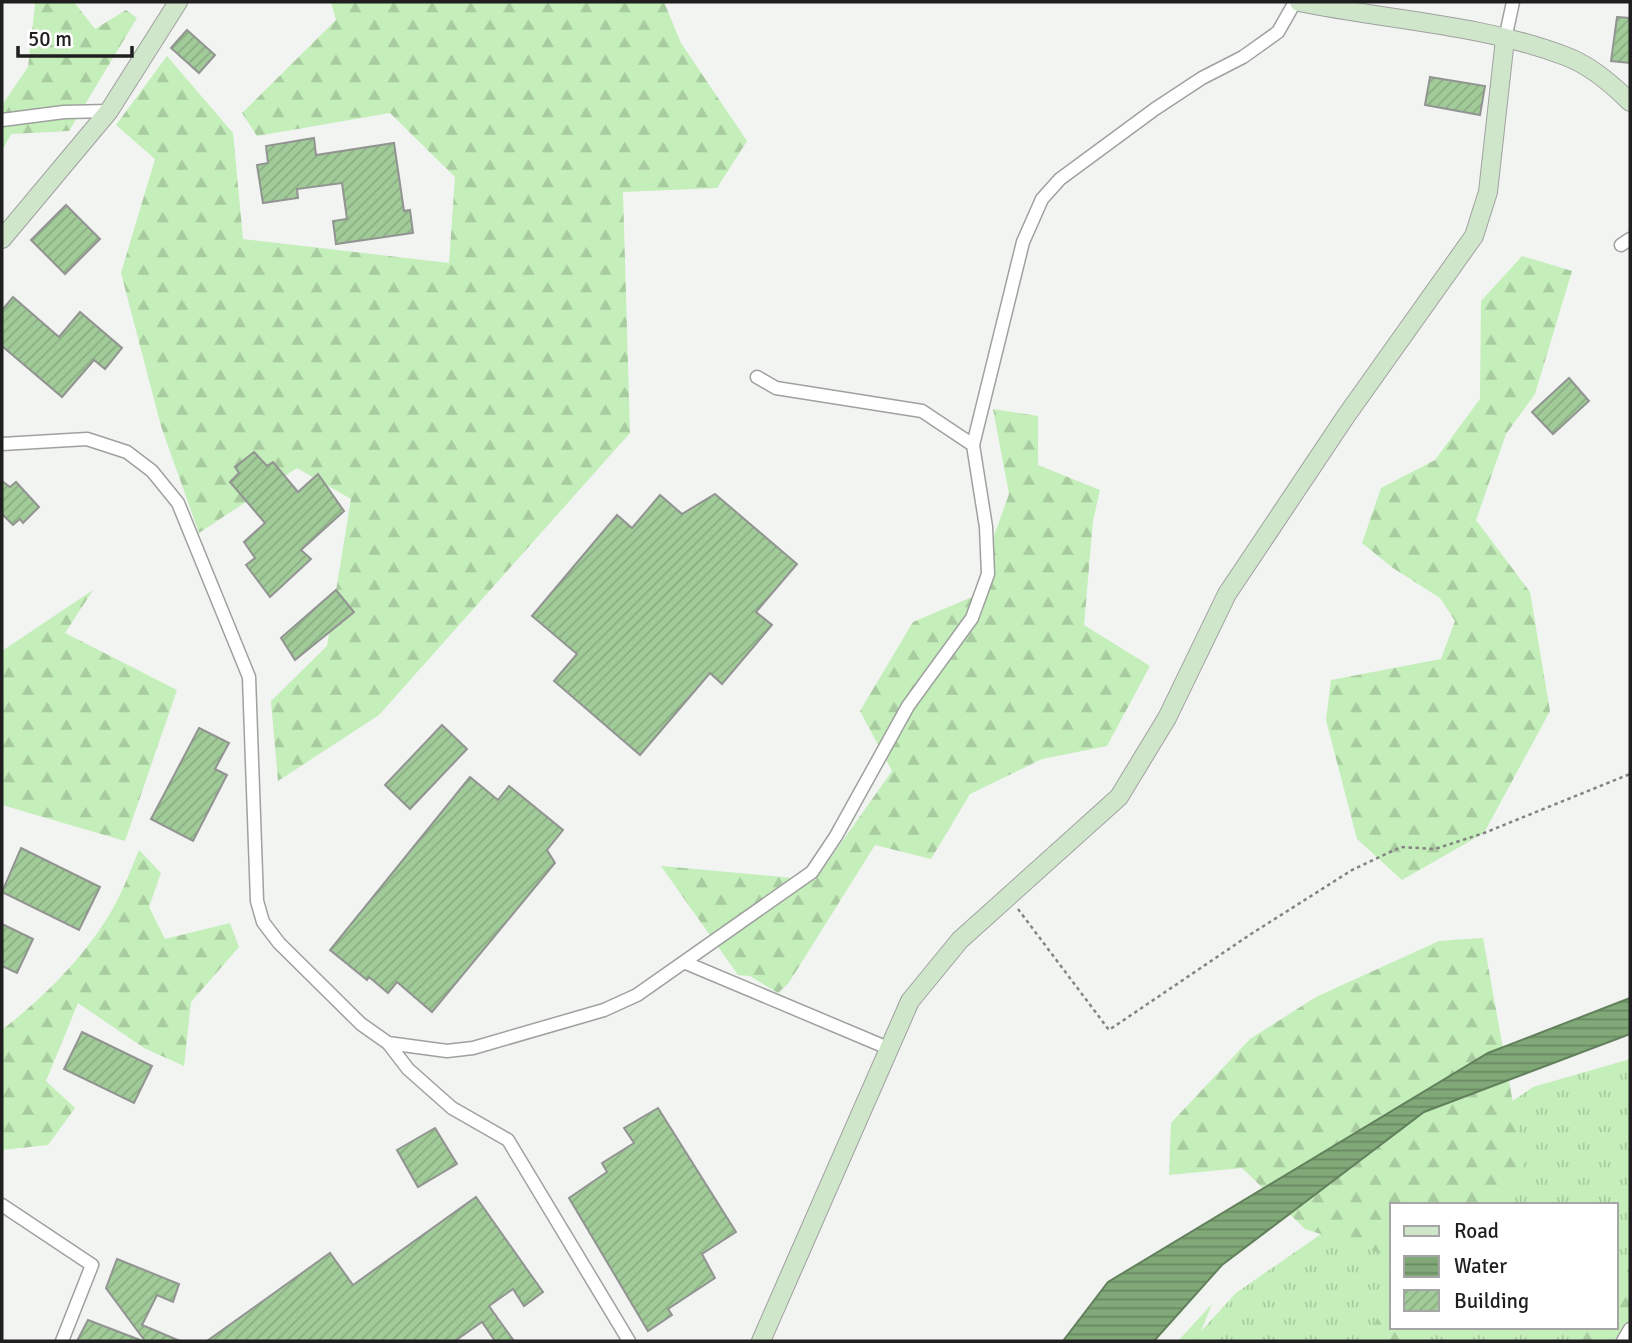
<svg xmlns="http://www.w3.org/2000/svg" width="1632" height="1343" font-family="Signika,sans-serif">
  <defs>
    <pattern id="grass-tufts" width="24" height="20" patternUnits="userSpaceOnUse" patternTransform="scale(1.75)"><rect width="24" height="20" fill="#c4eeba"/><path d="M3 7l-1-3M5 7V3M7 7l1-3M15 17l-1-3M17 17v-4M19 17l1-3" fill="none" stroke="#a8cc9f"/></pattern>
    <pattern id="forest-firs" width="22" height="20" patternUnits="userSpaceOnUse" patternTransform="scale(1.75)"><rect width="22" height="20" fill="#c4eeba"/><path d="M5 1l3.5 6h-7zM16 11l3.5 6h-7z" fill="#a8cc9f"/></pattern>
    <pattern id="water-rules" width="6" height="5" patternUnits="userSpaceOnUse" patternTransform="scale(1.75)"><rect width="6" height="5" fill="#81a978"/><path d="M0 2.5h6" fill="none" stroke="#698962"/></pattern>
    <pattern id="building-hatch" width="6" height="6" patternUnits="userSpaceOnUse" patternTransform="scale(1.75)"><rect width="6" height="6" fill="#a1cb98"/><path d="M-1 1l2-2M0 6l6-6M5 7l2-2" fill="none" stroke="#8aae83"/></pattern>
  </defs>
  <rect width="100%" height="100%" fill="#f2f4f1"/>
  <path fill="url(#grass-tufts)" fill-rule="evenodd" d="M1630,1059V1341H1192L1236,1293L1533,1087ZM1392,1205H1616V1327H1392Z"/>
  <g fill="url(#forest-firs)">
    <path d="M33,2H74L95,29L126,10L137,18L69,131L11,134L2,151V105L28,67L35,5Z"/>
    <path d="M331,2H664L681,43L747,141L717,188L623,192L630,433L379,715L278,781L271,701L327,646L351,499L297,468L199,533L161,426L121,273L155,159L116,125L167,56L233,133L243,239L449,263L455,177L390,113L257,136L242,113L336,20Z"/>
    <path d="M1522,256L1572,271L1535,394L1506,434L1476,520L1530,592L1550,711L1484,833L1402,880L1357,839L1326,720L1331,680L1441,659L1455,621L1440,598L1393,568L1362,543L1381,488L1435,460L1480,399L1481,301Z"/>
    <path d="M993,409L1038,416V465L1100,490L1093,521L1084,625L1150,666L1107,746L1042,759L970,794L931,859L875,845L788,984L778,993L750,976L738,975L661,866L815,880L892,771L860,711L913,622L972,597L1009,494Z"/>
    <path d="M93,590L65,633L177,690L125,841L2,805V651Z"/>
    <path d="M139,850L161,873L149,907L165,939L230,923L239,947L191,1002L184,1066L144,1048L78,1003L46,1081L75,1108L48,1145L2,1150V1030C44,997 85,957 112,910C123,891 131,869 139,850Z"/>
    <path d="M1483,938L1524,1164L1496,1205H1392V1257L1305,1229L1242,1168L1169,1175L1171,1123L1250,1039L1316,997L1439,941Z"/>
    <path d="M1630,1267V1330L1621,1341H1580L1589,1327H1616V1287Z"/>
    <path d="M1392,1281V1327H1412L1406,1337L1414,1341H1368Z"/>
    <path d="M1212,1304L1197,1341H1178Z"/>
  </g>
  <path fill="url(#water-rules)" stroke="#63805d" stroke-width="2" d="M1630,998V1034L1424,1112L1222,1265L1154,1341H1063L1108,1282L1488,1053Z"/>
  <g fill="url(#building-hatch)" stroke="#929492" stroke-width="2">
    <path d="M1617,17L1630,18V63L1611,61Z"/>
    <path d="M187,30L215,55L199,73L171,48Z"/>
    <path d="M1430,77L1485,86L1480,115L1425,105Z"/>
    <path d="M314,138L316,155L394,143L404,211L410,210L413,233L336,244L333,221L347,219L342,183L297,189L298,198L263,203L257,165L268,163L266,146Z"/>
    <path d="M66,205L100,239L65,274L31,240Z"/>
    <path d="M13,297L59,337L80,312L122,348L105,369L94,360L62,397L2,346V310Z"/>
    <path d="M1569,378L1589,401L1553,434L1532,412Z"/>
    <path d="M254,452L267,466L273,462L298,492L318,474L344,511L301,550L311,559L270,597L246,565L255,558L244,542L265,523L230,482L239,473L235,467Z"/>
    <path d="M2,481L10,487L16,482L39,507L23,523L20,519L13,525L2,514Z"/>
    <path d="M715,494L797,564L756,612L772,625L722,684L710,673L640,755L554,681L577,654L532,616L617,515L632,528L660,495L682,514Z"/>
    <path d="M336,590L354,612L295,660L281,638Z"/>
    <path d="M442,725L467,749L410,809L385,785Z"/>
    <path d="M199,728L229,743L215,769L227,775L193,841L151,819Z"/>
    <path d="M470,777L498,800L509,786L563,830L547,850L555,863L432,1012L397,982L388,993L369,977L367,980L330,950Z"/>
    <path d="M21,848L100,887L79,930L2,892Z"/>
    <path d="M2,924L33,939L17,973L2,966Z"/>
    <path d="M82,1032L152,1066L134,1103L64,1069Z"/>
    <path d="M658,1108L736,1232L702,1254L715,1278L668,1309L672,1315L648,1331L569,1198L607,1172L602,1163L634,1143L624,1128Z"/>
    <path d="M435,1128L457,1164L418,1187L397,1150Z"/>
    <path d="M476,1197L543,1292L524,1306L513,1289L489,1306L514,1341H495L482,1322L455,1341H207L330,1253L353,1285Z"/>
    <path d="M117,1259L179,1284L173,1302L157,1295L142,1325L180,1341H145L106,1288Z"/>
    <path d="M88,1320L140,1340L139,1341H77Z"/>
  </g>
  <g fill="none" stroke-linecap="round" stroke-linejoin="round">
    <g stroke="#9fa19f" stroke-width="15">
      <g id="street">
        <path d="M1505,39L1513,2"/>
        <path d="M2,120L64,112L109,111"/>
        <path d="M1621,245L1630,239"/>
        <path d="M2,444L87,439L127,452L152,471L178,503L249,677L257,901L263,922L279,943L361,1024L388,1043L447,1051L473,1048L604,1010L637,995L812,872L836,836L908,706L972,618L988,574L986,527L973,445L922,411L776,388L757,377"/>
        <path d="M973,445L1023,242L1042,199L1060,179L1155,109L1202,78L1243,57L1278,32L1295,2"/>
        <path d="M686,963L888,1048"/>
        <path d="M388,1043L408,1069L452,1108L508,1140L629,1341"/>
        <path d="M2,1205L92,1265L62,1341"/>
        <path d="M1623,1341L1630,1329"/>
      </g>
    </g>
    <g stroke="#9fa19f" stroke-width="20">
      <g id="secondary">
        <path d="M1299,2C1386,20 1481,24 1565,56C1590,65 1611,83 1630,102"/>
        <path d="M2,239L109,111L178,2"/>
        <path d="M761,1341L910,1001L960,940L1119,797L1167,718L1227,594L1346,416L1474,236L1488,192L1505,39"/>
      </g>
    </g>
    <path stroke="#838482" stroke-width="2.5" stroke-dasharray="3.5 3.5" stroke-linecap="butt" d="M1018,909L1109,1030L1251,934L1352,870L1401,847L1435,849L1484,833L1630,774"/>
    <use href="#street" stroke="#fff" stroke-width="12"/>
    <use href="#secondary" stroke="#d0e6cb" stroke-width="18"/>
  </g>
  <rect width="1632" height="1343" fill="none" stroke="#1e1f1e" stroke-width="7"/>
  <rect x="1390" y="1203" width="228" height="126" fill="#ffffff" stroke="#a5a5a5" stroke-width="2"/>
  <rect x="1404" y="1226" width="35" height="10" fill="#d0e6cb" stroke="#a5a5a5" stroke-width="2"/>
  <text x="1454" y="1238" font-size="21" fill="#1e1f1e">Road</text>
  <rect x="1404" y="1256" width="35" height="21" fill="url(#water-rules)" stroke="#a5a5a5" stroke-width="2"/>
  <text x="1454" y="1273" font-size="21" fill="#1e1f1e">Water</text>
  <rect x="1404" y="1290" width="35" height="21" fill="url(#building-hatch)" stroke="#a5a5a5" stroke-width="2"/>
  <text x="1454" y="1308" font-size="21" fill="#1e1f1e">Building</text>
  <path d="M18 46v10h114v-10" fill="none" stroke="#1e1f1e" stroke-width="3.5"/>
  <text x="28" y="46" font-size="21" fill="#1e1f1e" stroke="#ffffff" stroke-width="5" paint-order="stroke">50 m</text>
</svg>
